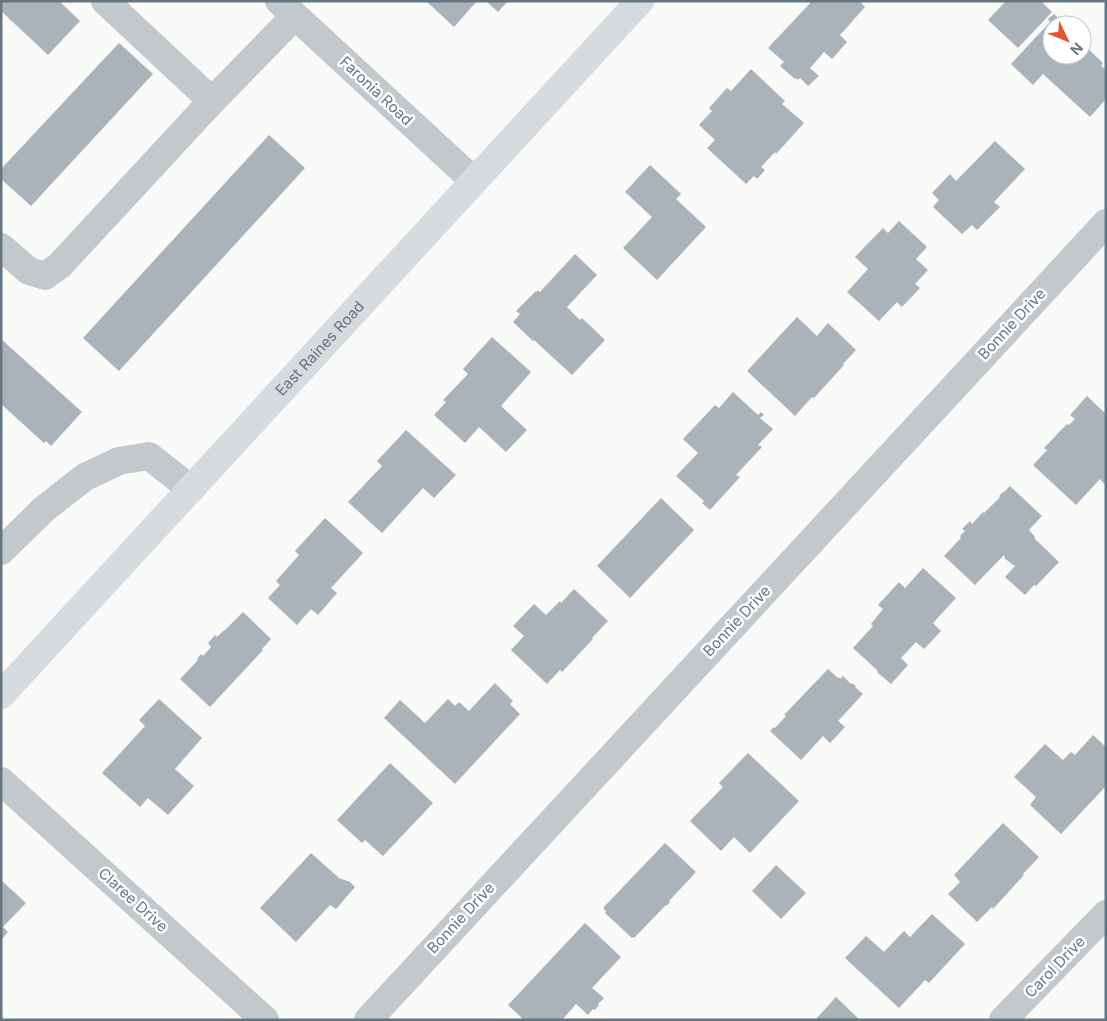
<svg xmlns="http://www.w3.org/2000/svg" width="1107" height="1021" font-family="Inter,sans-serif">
  <rect width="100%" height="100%" fill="#fafaf8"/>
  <g fill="#aab3b9">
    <path d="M1,1H59L80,21L48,55L1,11Z"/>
    <path d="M426,1H477L454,27Z"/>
    <path d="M486,1H508L498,12Z"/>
    <path d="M812,1H859L865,7L840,35L847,42L832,59L824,52L810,68L819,76L808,86L800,78L798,80L796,78L795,79L780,66L784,62L768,48Z"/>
    <path d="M1006,1H1041L1052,12L1018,48L988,20Z"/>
    <path d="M1054,14L1066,25H1052V55H1082V43L1103,63L1101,66L1106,70V99L1090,117L1043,74L1033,85L1011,64L1050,22L1048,19Z"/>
    <path d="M119,43L153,74L31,206L1,179V169Z"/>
    <path d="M751,69L785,101L782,104L804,123L776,154L775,152L761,167L765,170L757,179L754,176L746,184L707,148L715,140L699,125L712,111L709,108L727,88L731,91Z"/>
    <path d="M269,135L305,168L119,371L83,338Z"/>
    <path d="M995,141L1025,169L994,202L1000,207L977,230L972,225L962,234L933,207L939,200L932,193L950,174L956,181Z"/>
    <path d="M650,165L681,194L676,199L706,227L657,280L623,248L652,217L625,192Z"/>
    <path d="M899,221L927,247L916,259L928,270L915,284L920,288L902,307L897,302L879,321L847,292L868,269L855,257L883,228L888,233Z"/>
    <path d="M575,254L597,275L567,307L580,320L582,318L605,340L572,375L534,340L533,341L513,322L520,314L516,311L536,291L537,292L538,290L540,292Z"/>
    <path d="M797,317L817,336L828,323L856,350L843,364L844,365L814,398L812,397L795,416L747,371Z"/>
    <path d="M492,337L531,372L501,406L527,430L506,452L479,427L465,443L434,415L446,402L443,400L468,374L463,369Z"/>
    <path d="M1,339L82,412L51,446L46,441L44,443L1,404Z"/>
    <path d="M733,392L758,415L761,412L764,415L760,418L773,429L758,445L762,447L736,475L740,477L710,510L702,503L704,501L676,476L698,453L683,439L715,405L719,408Z"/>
    <path d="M1087,396L1106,414V482L1104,484L1100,479L1076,505L1033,465L1047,450L1044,448L1067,424L1069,425L1075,419L1070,415Z"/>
    <path d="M406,430L456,475L434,498L423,488L382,533L348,502L382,466L377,461Z"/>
    <path d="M1010,486L1042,516L1027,532L1029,530L1035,537L1034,538L1059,562L1036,586L1034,585L1025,595L1005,577L1015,566L1004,558L1005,557L1004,555L975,585L944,556L961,538L960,536L965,531L962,529L970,521L972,524L983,512L984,513L1000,497L999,496L1003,492V493Z"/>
    <path d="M661,498L694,530L630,598L597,566Z"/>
    <path d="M325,518L363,553L331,588L337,593L318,615L311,609L297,625L268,598L280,585L276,581L299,555L295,551Z"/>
    <path d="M923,568L956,598L933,623L941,631L924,649L916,642L901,658L908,665L891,684L878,673L877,670L853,648L873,626L871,624L883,609L878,605L899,582L905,588Z"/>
    <path d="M574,589L608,621L592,638L593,639L562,672L560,670L547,684L511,650L524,636L513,626L534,604L546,615L560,601L561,603Z"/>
    <path d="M243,612L271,639L262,649L263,650L210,707L180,679L198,660L197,659L201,654L203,656L211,647L208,643L215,635L217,637L223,631H224Z"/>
    <path d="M828,669L838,678L839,677L840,679L843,676L851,684L852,683L856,686L855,687L863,694L838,721L845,727L830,743L823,736L801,760L770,731L774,727L775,728L786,716L784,715Z"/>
    <path d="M495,683L513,701L510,704L520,714L455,784L384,718L400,700L425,723L448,699L455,706L459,702L469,711Z"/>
    <path d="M159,699L202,738L175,769L194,786L168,815L148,798L140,807L102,773L145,726L139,720Z"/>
    <path d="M1093,735L1106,747V786L1061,834L1030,805L1036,797L1014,777L1045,744L1063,760L1071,752L1075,755Z"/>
    <path d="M748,753L799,801L750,853L734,837L721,851L690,821L723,787L719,783Z"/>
    <path d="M390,763L433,803L383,856L365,840L362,843L337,820Z"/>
    <path d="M1003,823L1039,857L1023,874L1024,875L993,909L992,907L977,922L948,894L960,882L954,875Z"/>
    <path d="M665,843L696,872L669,901L670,902L667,906L666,905L634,938L633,937L632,938L605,913L606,911L603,908Z"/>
    <path d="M311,853L339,878L350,882L355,887L336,909L330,905L296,942L260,908Z"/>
    <path d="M776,865L806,893L781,919L752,891Z"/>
    <path d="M1,880L26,903L3,927L8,932L1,940Z"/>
    <path d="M932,914L965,944L929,983L925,980L899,1008L845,958L866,936L884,952L904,931L910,937Z"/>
    <path d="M585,923L621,957L592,988L604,998L598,1004L599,1005L595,1010L593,1009L588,1015L576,1004L562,1020H524L508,1005Z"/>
    <path d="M836,997L860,1020H815Z"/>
  </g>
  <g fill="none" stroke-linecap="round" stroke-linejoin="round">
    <g stroke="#c3c8cc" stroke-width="28">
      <path d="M105,1L212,101"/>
      <path d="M279,1L474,181"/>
      <path d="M1,247L29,271L45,276L60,265L212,101L295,16"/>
      <path d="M1,551L44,509L85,477L119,461L149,456L191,489"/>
      <path d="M1,781L265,1020"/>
      <path d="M368,1020L1106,223"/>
      <path d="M1003,1020L1106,914"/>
    </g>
    <path stroke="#d6dbdf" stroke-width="28" id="s1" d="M1,695L640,1"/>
  </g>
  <g text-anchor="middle" stroke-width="5" stroke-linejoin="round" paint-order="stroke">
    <g font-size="15" fill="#657683" stroke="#fff">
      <text transform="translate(376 91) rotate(43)" y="5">Faronia Road</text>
      <text transform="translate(1012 324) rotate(-47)" y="5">Bonnie Drive</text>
      <text dy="5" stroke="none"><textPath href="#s1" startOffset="471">East Raines Road</textPath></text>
      <text transform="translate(737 621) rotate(-47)" y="5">Bonnie Drive</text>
      <text transform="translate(133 900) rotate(42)" y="5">Claree Drive</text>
      <text transform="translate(461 918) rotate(-47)" y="5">Bonnie Drive</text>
      <text transform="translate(1055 967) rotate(-46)" y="5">Carol Drive</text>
    </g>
  </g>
  <rect width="1107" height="1021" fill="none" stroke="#657683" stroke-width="5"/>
  <g transform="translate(1067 40) rotate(133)"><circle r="24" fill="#ffffff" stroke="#c1c8cd"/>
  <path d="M0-4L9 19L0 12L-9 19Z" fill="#e4572e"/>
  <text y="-8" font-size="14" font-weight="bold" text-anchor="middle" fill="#657683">N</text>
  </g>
</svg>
